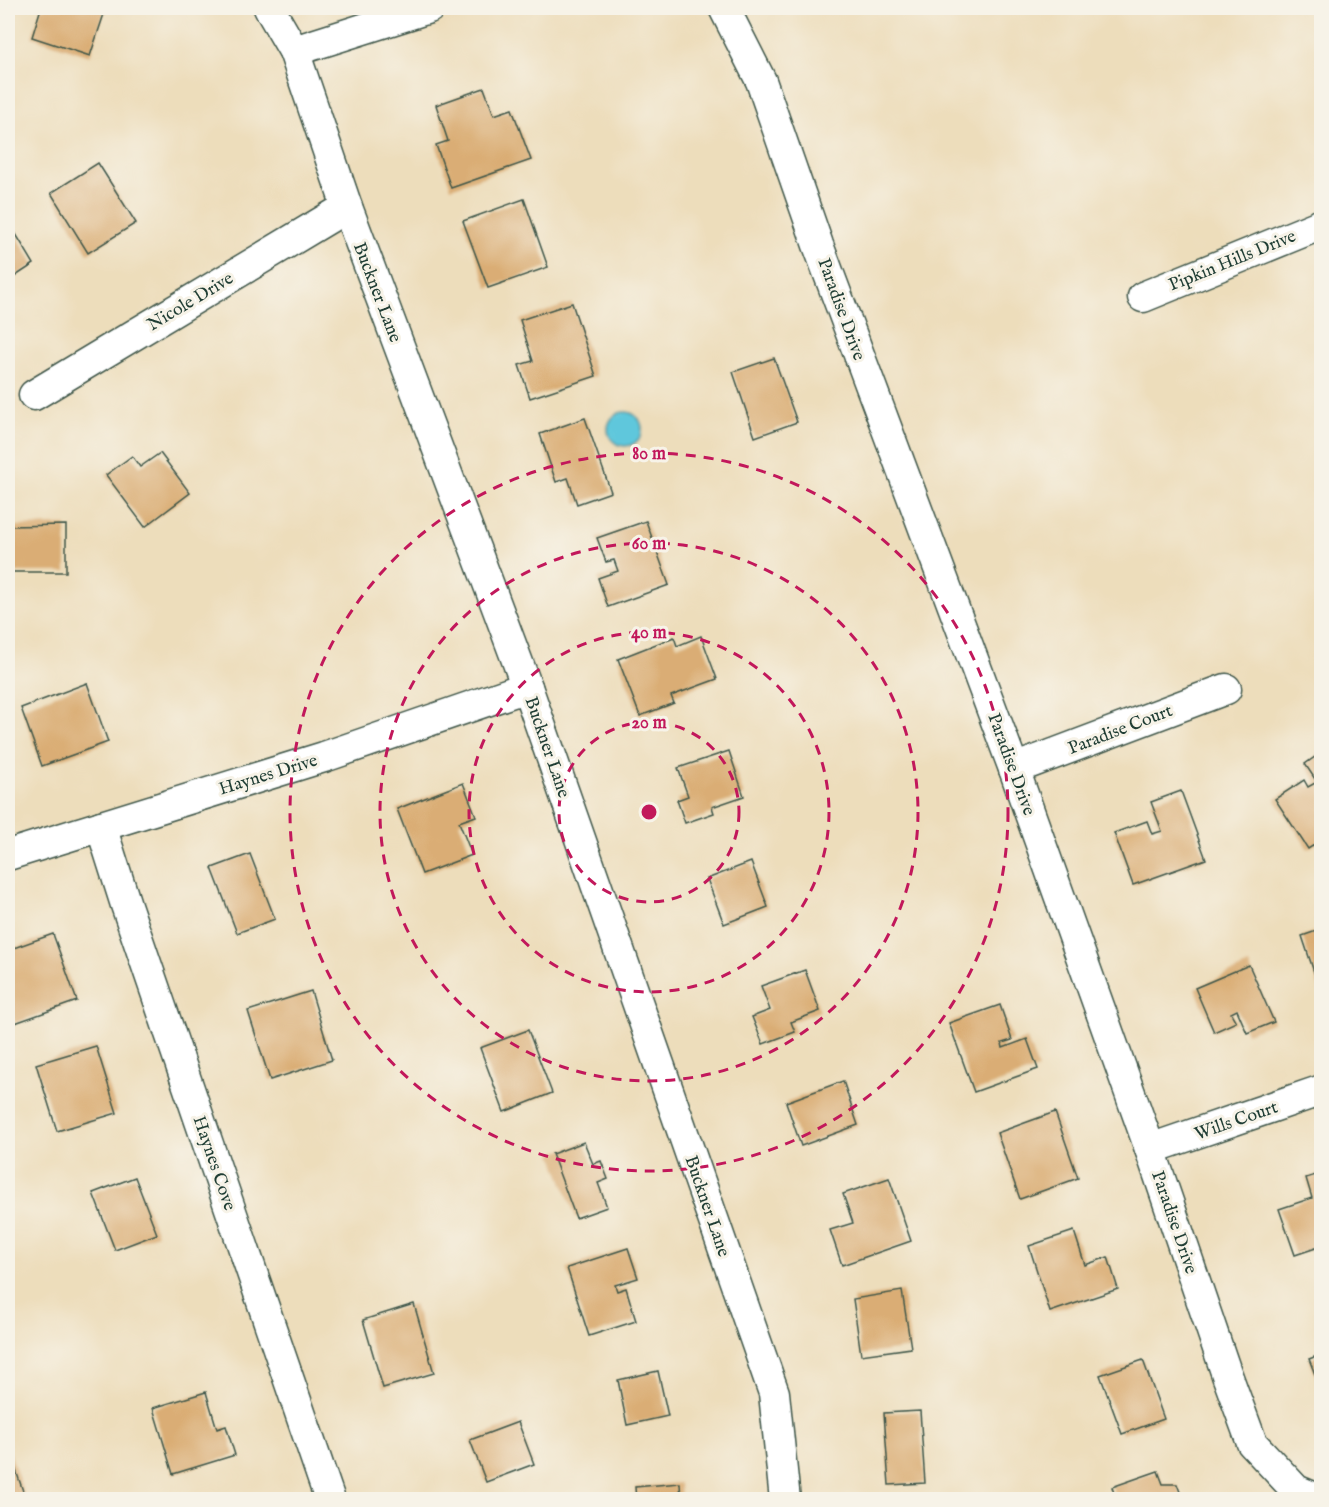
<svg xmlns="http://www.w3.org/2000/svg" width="1329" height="1507" font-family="'IM FELL English',serif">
  <rect width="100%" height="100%" fill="#f7f3e8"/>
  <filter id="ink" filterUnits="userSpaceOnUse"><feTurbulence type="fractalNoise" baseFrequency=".0167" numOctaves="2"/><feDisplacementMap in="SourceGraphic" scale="12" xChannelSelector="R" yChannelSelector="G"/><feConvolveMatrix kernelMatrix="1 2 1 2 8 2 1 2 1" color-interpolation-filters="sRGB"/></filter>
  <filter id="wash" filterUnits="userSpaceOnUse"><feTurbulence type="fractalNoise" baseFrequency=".008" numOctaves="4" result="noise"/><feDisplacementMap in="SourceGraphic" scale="24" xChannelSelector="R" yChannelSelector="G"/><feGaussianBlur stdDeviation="1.35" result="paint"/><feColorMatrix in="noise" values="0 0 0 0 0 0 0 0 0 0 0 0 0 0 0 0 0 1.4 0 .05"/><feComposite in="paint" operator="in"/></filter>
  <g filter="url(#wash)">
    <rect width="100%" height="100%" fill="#edddbb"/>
    <circle fill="#5fc7dc" stroke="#3f8288" stroke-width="1.5" cx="625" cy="429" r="17"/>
    <g id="blocks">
      <g fill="#daad74">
        <path d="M41,8H106L90,56L32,37Z"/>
        <path d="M484,88L494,115L512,109L531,160L451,188L436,145L448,141L436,105Z"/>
        <path d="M98,163L136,223L88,253L51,193Z"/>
        <path d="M524,199L548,267L488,288L463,221Z"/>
        <path d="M8,221L34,264L8,281Z"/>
        <path d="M572,303L596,376L530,398L519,365L533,361L520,320Z"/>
        <path d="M774,358L797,422L755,437L733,372Z"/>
        <path d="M585,418L611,492L577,504L568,478L556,482L540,434Z"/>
        <path d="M160,453L190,493L145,527L106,475L132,456L140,467Z"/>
        <path d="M646,521L669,585L608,607L598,578L618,571L614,560L606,562L597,538Z"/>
        <path d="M66,525V572H8V526Z"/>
        <path d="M701,636L717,679L671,696L674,703L640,716L618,659L674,637L677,646Z"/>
        <path d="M87,683L108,742L42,766L21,708Z"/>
        <path d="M729,751L744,796L712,807L714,813L685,823L677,800L688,796L678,768Z"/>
        <path d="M1322,752V840L1308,849L1275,799L1304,780L1308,787L1317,782L1305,764Z"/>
        <path d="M463,783L476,816L459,822L472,855L422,874L397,809Z"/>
        <path d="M1181,791L1206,859L1133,885L1114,833L1147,821L1152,834L1162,831L1151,802Z"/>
        <path d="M250,854L275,919L237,933L212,868Z"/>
        <path d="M751,862L768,907L724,924L707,879Z"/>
        <path d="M1322,929V993H1321L1302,936Z"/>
        <path d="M53,934L77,1001L15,1023L8,1000V950Z"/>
        <path d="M1249,965L1274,1022L1247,1033L1237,1010L1231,1013L1236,1022L1214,1032L1195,988Z"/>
        <path d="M805,970L820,1011L791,1022L795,1032L763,1044L752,1017L770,1010L761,986Z"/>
        <path d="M311,991L332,1060L270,1080L248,1011Z"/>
        <path d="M1000,1005L1012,1040L1002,1043L1003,1048L1027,1039L1038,1069L974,1092L949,1023Z"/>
        <path d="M528,1030L552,1093L504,1112L480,1048Z"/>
        <path d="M96,1046L117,1113L57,1131L36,1064Z"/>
        <path d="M843,1081L858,1125L801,1146L786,1102Z"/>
        <path d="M1055,1112L1078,1178L1020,1199L997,1133Z"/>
        <path d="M584,1142L593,1164L601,1161L608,1179L598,1183L607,1207L576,1218L552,1154Z"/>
        <path d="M1322,1173V1246L1295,1255L1279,1209L1312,1198L1306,1178Z"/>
        <path d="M135,1177L157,1234L115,1250L93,1193Z"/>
        <path d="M889,1178L911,1241L842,1265L830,1230L853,1223L843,1194Z"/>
        <path d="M1074,1231L1085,1265L1108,1257L1118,1289L1050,1312L1029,1246Z"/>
        <path d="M628,1248L638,1278L615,1285L617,1291L626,1288L636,1321L589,1336L567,1268Z"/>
        <path d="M902,1291L911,1348L861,1355L853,1299Z"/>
        <path d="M414,1304L434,1373L383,1388L363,1320Z"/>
        <path d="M1322,1354V1390H1321L1309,1359Z"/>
        <path d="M1143,1360L1164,1419L1122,1434L1100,1375Z"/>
        <path d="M658,1371L668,1416L627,1425L618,1380Z"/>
        <path d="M206,1392L217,1429L226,1426L235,1455L173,1474L153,1408Z"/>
        <path d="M920,1411L925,1483L889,1485L884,1413Z"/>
        <path d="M518,1422L534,1464L486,1482L470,1440Z"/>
        <path d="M8,1447L26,1500H8Z"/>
        <path d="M1158,1471L1163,1484H1177L1183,1500H1116L1112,1487Z"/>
        <path d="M680,1483L681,1500H636L635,1487Z"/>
      </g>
    </g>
  </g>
  <g filter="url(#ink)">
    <use href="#blocks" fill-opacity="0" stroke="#3e5548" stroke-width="1.5"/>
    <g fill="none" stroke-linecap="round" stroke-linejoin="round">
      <g stroke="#3e5548" stroke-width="33">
        <g id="minor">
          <path d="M269,8L294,51L347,207L527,687L774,1393L785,1500"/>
          <path d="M724,8L761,81L818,245L1014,769L1150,1149L1227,1375L1252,1443L1296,1490L1320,1500"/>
          <path d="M294,51L429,8"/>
          <path d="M1143,297L1322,224"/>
          <path d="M34,395L347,207"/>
          <path d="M1014,769L1226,689"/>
          <path d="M101,826L126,905L330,1500"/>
          <path d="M8,855L324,757L527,687"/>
          <path d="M1150,1149L1322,1090"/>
        </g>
      </g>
      <use href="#minor" stroke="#fff" stroke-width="30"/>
    </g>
  </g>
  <g fill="none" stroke="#c2185b" stroke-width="3" stroke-dasharray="10 8">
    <circle cx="649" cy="812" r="90"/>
    <circle cx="649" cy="812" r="180"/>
    <circle cx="649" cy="812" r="269"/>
    <circle cx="649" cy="812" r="359"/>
  </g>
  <g text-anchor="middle" stroke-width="6" stroke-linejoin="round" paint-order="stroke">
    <g font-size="18" fill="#1f3d34" stroke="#f7f3e8">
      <text transform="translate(1232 260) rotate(-22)" y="6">Pipkin Hills Drive</text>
      <text transform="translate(378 292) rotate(69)" y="6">Buckner Lane</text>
      <text transform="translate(190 301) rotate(-31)" y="6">Nicole Drive</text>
      <text transform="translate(842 309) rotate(70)" y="6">Paradise Drive</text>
      <text transform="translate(1120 729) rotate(-21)" y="6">Paradise Court</text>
      <text transform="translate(548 747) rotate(71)" y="6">Buckner Lane</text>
      <text transform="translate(1012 764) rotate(70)" y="6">Paradise Drive</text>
      <text transform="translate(268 774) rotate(-17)" y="6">Haynes Drive</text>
      <text transform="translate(1236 1120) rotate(-19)" y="6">Wills Court</text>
      <text transform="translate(215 1163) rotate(71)" y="6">Haynes Cove</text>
      <text transform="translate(708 1206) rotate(71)" y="6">Buckner Lane</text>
      <text transform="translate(1175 1222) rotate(71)" y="6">Paradise Drive</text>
    </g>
  </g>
  <circle cx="649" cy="812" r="9" fill="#c2185b" stroke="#f7f3e8" stroke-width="3"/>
  <g font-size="18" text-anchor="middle" font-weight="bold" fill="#c2185b" stroke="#f7f3e8" stroke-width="6" stroke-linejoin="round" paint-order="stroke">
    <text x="649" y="459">80 m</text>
    <text x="649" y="549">60 m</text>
    <text x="649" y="638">40 m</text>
    <text x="649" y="728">20 m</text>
  </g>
  <rect width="1329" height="1507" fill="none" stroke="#f7f3e8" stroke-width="30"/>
</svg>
